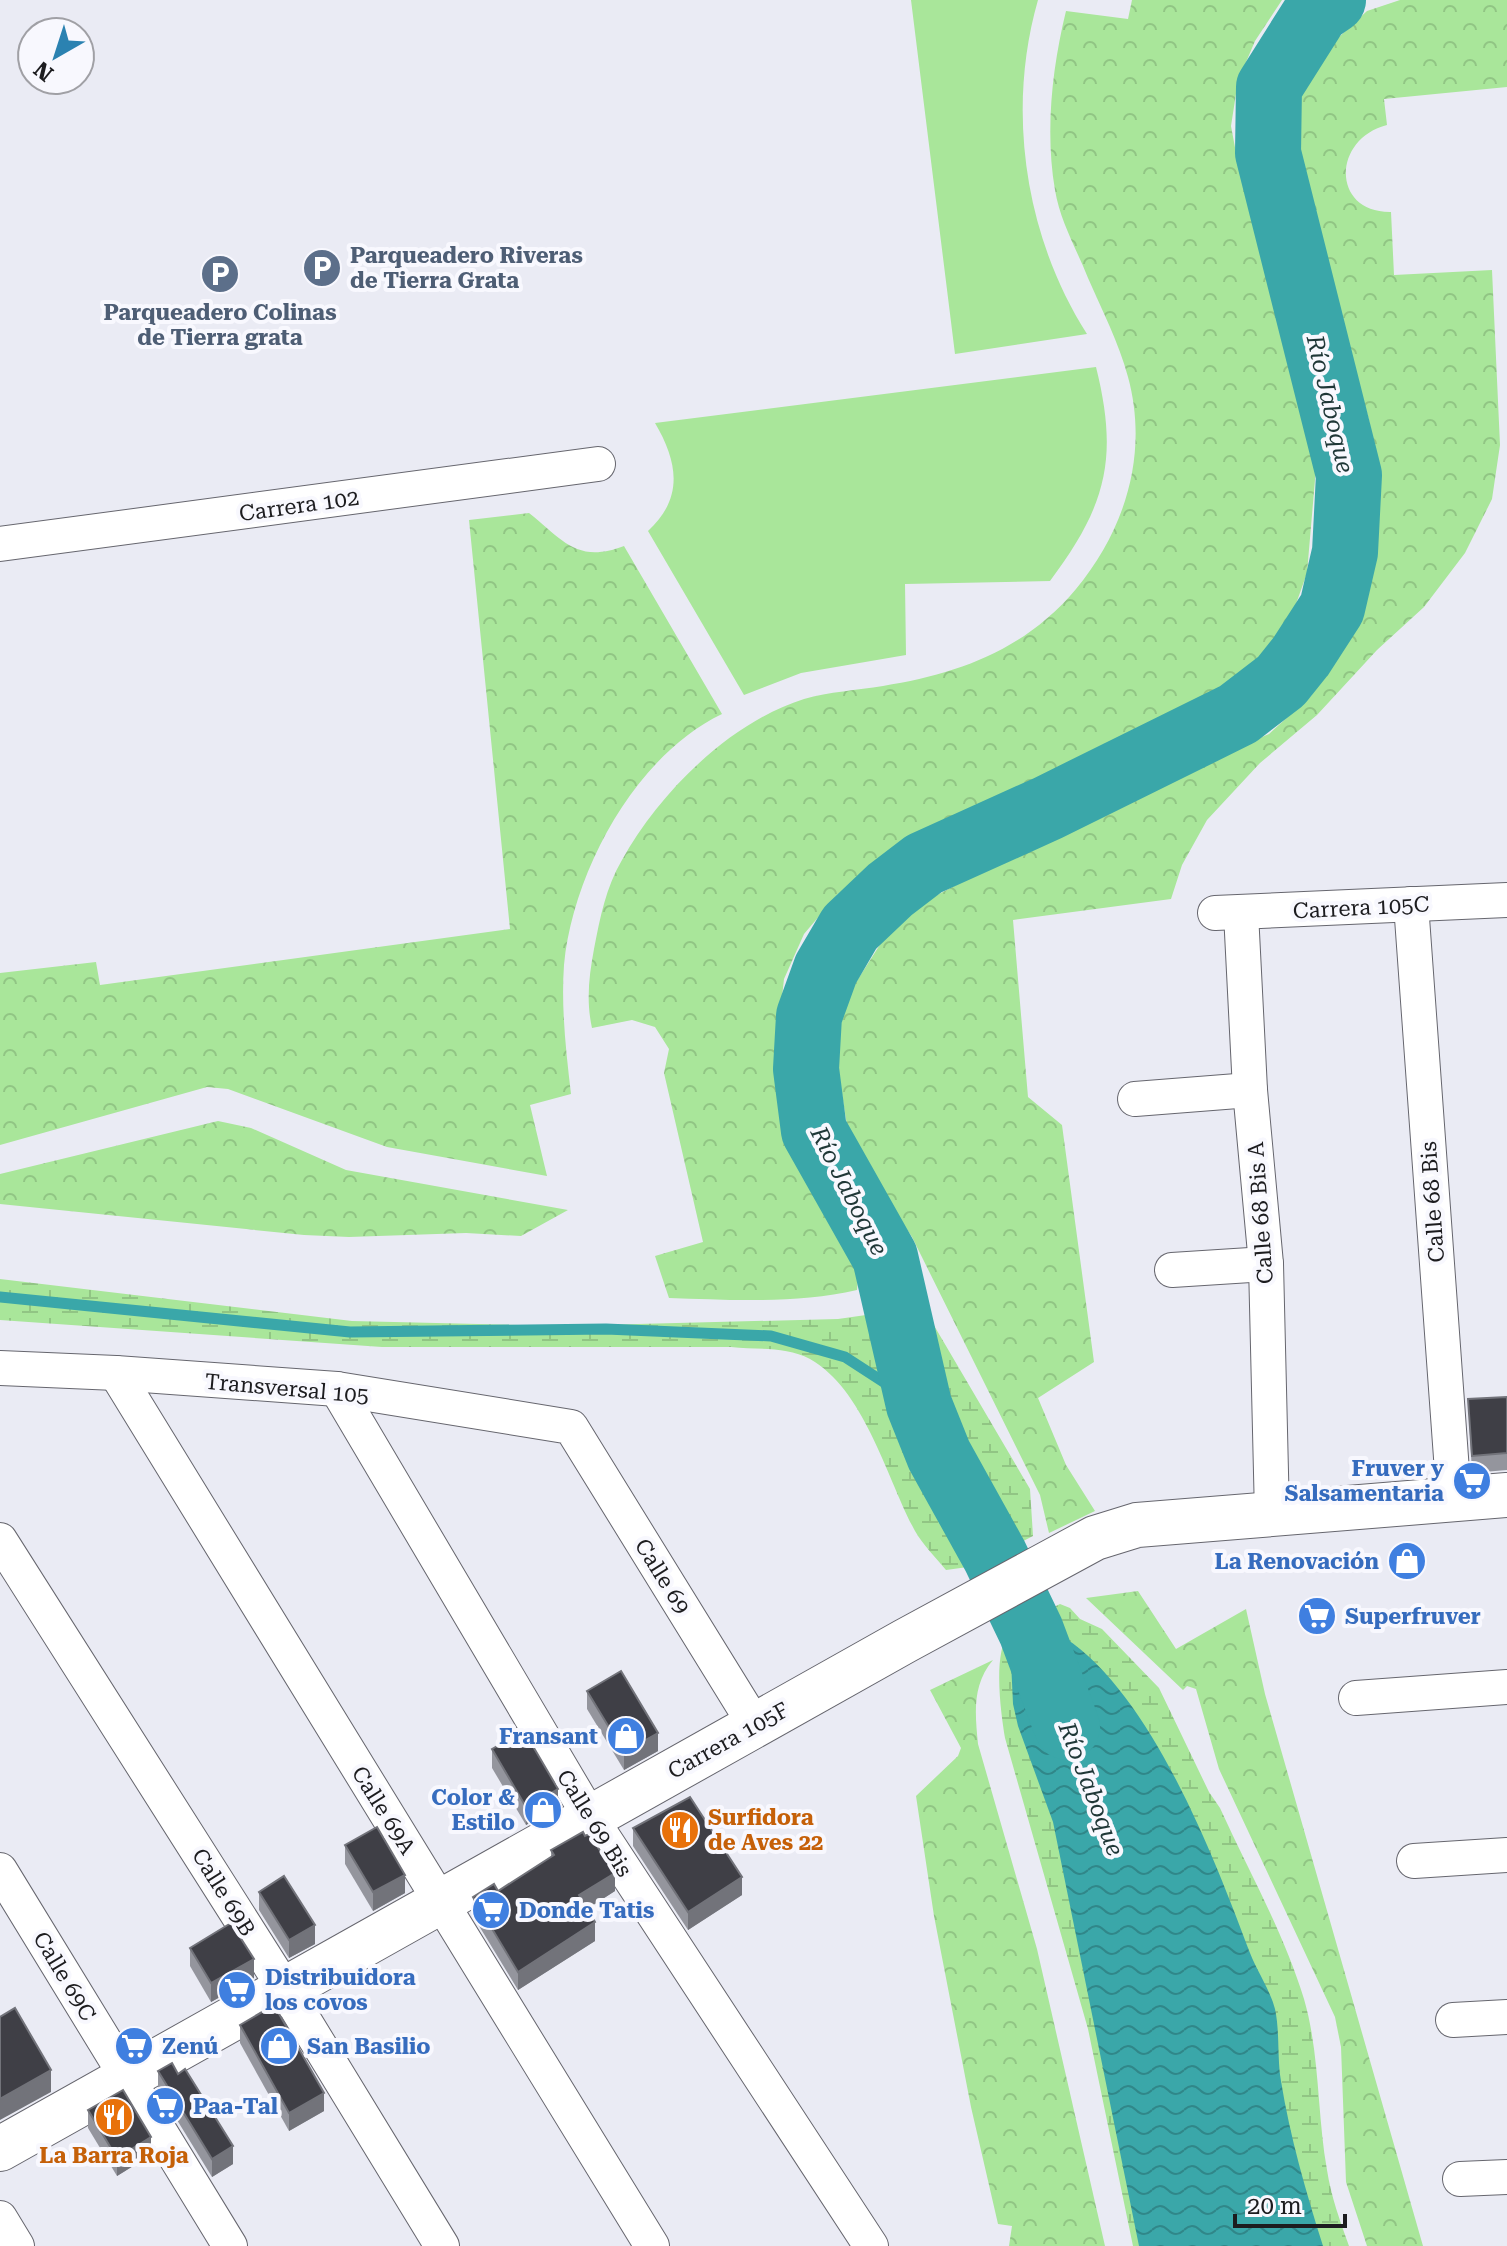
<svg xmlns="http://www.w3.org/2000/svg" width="1507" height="2246" font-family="'Roboto Serif',serif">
  <defs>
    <pattern id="wetland-marsh" width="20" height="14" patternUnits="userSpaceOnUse" patternTransform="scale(2)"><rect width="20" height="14" fill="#a9e69a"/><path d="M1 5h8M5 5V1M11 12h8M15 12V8" fill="none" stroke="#91c584"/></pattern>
    <pattern id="park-crowns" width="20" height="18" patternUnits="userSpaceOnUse" patternTransform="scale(2)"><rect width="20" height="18" fill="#a9e69a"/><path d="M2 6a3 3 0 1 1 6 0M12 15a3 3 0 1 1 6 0" fill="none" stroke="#91c584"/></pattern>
    <pattern id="water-waves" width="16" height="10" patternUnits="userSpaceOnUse" patternTransform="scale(2)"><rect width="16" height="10" fill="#3aa7a9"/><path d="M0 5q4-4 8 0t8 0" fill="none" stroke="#308789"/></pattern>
  </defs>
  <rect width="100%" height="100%" fill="#eaebf4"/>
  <g fill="#a9e69a">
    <path d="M911,0H1038C1006,111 1025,237 1087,334L955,354Z"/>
    <path d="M1096,367C1119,459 1106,506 1050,581L905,584L906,655L801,673L744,695L648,531C684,498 678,462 655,423Z"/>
  </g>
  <g fill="url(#wetland-marsh)">
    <path d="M1292,0H1338L1323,7L1273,88L1268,153L1353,464C1356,499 1359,534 1357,569C1356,579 1351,589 1348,599C1328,663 1286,707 1230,742L921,895L867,945L834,1000L821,1065L824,1117L828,1136L838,1162L1030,1489L1033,1536L975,1566L946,1570C936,1558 923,1545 915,1531C887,1479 865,1390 810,1359C786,1346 757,1350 731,1347H382L0,1320V1279L352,1321L560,1326L838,1319L866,1315L876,1294L871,1270L813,1157L800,1119L796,1087L795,1060L800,1019L829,951L877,900L924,864L1227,720L1252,704L1272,684L1304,640L1325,590L1328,524L1325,464L1249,171L1241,123L1254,66Z"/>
    <path d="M1060,1604L1070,1608L1080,1619L1102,1629L1159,1688L1209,1792L1220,1808C1249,1872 1284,1933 1304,1999C1320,2054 1317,2114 1327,2170C1331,2196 1340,2221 1349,2246H1133L1088,2029L1005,1738C1001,1714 992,1651 1010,1632C1023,1620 1045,1612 1060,1604Z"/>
  </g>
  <g fill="url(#park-crowns)">
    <path d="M1132,0H1282L1255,41L1238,81L1231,126L1239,169L1292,368L1318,445L1307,573L1291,618L1270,649L1232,681L1036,780L908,837L837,895L804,934L784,979L774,1070L789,1134L826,1215L859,1268L857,1290C796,1304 731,1300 669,1298L655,1256L703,1242L664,1073L669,1049L655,1027L632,1020L592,1028C586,1001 589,976 594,949C600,918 606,887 622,860C659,793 730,722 804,699C829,692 857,690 883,686C958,674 1025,650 1076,589C1125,530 1149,454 1128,377C1119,343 1102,310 1088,278C1077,250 1060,221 1055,190C1045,132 1052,68 1066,11L1128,19Z"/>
    <path d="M1400,0H1507V87L1384,99L1387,125C1332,139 1331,213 1391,212L1394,275L1492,270L1500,445L1492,499L1465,553L1424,607L1377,650L1317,715L1260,763L1207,820L1182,865L1171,899L1013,920L1028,1097L1062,1125L1094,1362L1038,1398L1066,1465L1095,1511L1049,1533L1040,1495L912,1237L850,1144L835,1051L846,998L881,943L920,904L1133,792L1269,734L1311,696L1351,625L1372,538L1375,480L1369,420L1303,193L1295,137L1301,93L1326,49L1367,11Z"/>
    <path d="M529,513C563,540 577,564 624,546L722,714C636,755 573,871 564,965C561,1008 566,1051 571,1094L530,1105L547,1176L387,1147L228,1089L207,1087L0,1145V973L96,962L100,985L510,929L469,520Z"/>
    <path d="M218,1121L251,1128L346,1170L568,1210L521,1236L466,1233L349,1237L304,1235L0,1204V1174Z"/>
    <path d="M1138,1591L1176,1649L1246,1609L1265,1694L1423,2246H1367L1346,2182L1341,2047L1335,2017L1219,1769L1196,1689L1187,1686L1183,1690L1086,1598Z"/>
    <path d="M993,1660C972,1685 975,1713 978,1744L1037,1949L1105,2246H1009L1012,2226L998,2224L971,2107L934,1916L916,1796L958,1756L961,1748L930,1690Z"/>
  </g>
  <path fill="url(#water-waves)" d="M1065,1638C1152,1695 1214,1857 1250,1953C1257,1971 1270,1990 1275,2009C1280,2032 1277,2058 1281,2081C1290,2137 1306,2192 1323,2246H1139L1053,1822L1018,1726L1013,1704L1011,1661L1028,1642Z"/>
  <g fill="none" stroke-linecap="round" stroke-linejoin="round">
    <path stroke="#3aa7a9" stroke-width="11" d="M0,1297L350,1332L606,1329L771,1336L845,1357L919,1405"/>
    <path stroke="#3aa7a9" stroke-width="66" d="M1067,1727L1031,1631L995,1556L939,1455L919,1405L885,1257L814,1131L806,1069L809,1016L826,969L850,928L890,890L924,864L1048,808L1238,714L1281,681L1301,656L1332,608L1345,552L1349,475L1268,153L1269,87L1317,11L1333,0"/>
    <g stroke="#66666e" stroke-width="36">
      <g id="street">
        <path d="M0,544L598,464"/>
        <path d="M1411,904L1454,1499"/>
        <path d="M1215,913L1507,900"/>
        <path d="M1241,913L1250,1090L1266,1264L1272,1514"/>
        <path d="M1135,1099L1250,1090"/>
        <path d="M1172,1270L1266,1264"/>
        <path d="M0,1368L116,1373L337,1389L571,1427L755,1725"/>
        <path d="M116,1373L652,2246"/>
        <path d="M337,1389L590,1817L871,2246"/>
        <path d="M0,1540L285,1989L442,2246"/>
        <path d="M1356,1698L1507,1687"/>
        <path d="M1414,1861L1507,1855"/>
        <path d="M0,1870L230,2246"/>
        <path d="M1453,2020L1507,2017"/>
        <path d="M1460,2179L1507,2177"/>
        <path d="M0,2218L17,2246"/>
      </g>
    </g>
    <g stroke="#66666e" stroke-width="46">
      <path id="secondary" d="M0,2149L905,1641L1095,1538L1137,1525L1507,1495"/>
    </g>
    <use href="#street" stroke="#fff" stroke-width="34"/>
    <use href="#secondary" stroke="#fff" stroke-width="44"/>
  </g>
  <g fill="#94959d">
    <path d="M1507,1397V1470L1472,1473L1468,1399Z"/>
    <path d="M587,1691L658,1751L624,1770L587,1709Z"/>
    <path d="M492,1749L558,1807L526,1825L492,1768Z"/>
    <path d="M633,1828L742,1895L688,1930L633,1846Z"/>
    <path d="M345,1845L405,1893L373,1911L345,1864Z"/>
    <path d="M551,1850L615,1891L587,1909L595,1941L518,1990L473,1916V1897L498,1891L551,1857Z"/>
    <path d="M259,1892L315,1944L289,1958L259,1910Z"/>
    <path d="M190,1948L254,1978L211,2002L190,1966Z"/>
    <path d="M240,2025L324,2111L289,2131L240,2043Z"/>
    <path d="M158,2071L233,2164L212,2177L158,2089Z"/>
    <path d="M88,2110L151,2155L117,2176L88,2128Z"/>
  </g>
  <g fill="#72737a">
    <path d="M658,1733V1751L624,1770V1752Z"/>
    <path d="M558,1789V1807L526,1825V1807Z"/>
    <path d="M615,1873V1891L579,1914V1895Z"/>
    <path d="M405,1875V1893L373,1911V1892Z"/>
    <path d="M742,1877V1895L688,1930V1912Z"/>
    <path d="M595,1922V1941L518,1990V1972Z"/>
    <path d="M315,1925V1944L289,1958V1940Z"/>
    <path d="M254,1959V1978L211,2002V1983Z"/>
    <path d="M51,2070V2092L0,2120V2099Z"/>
    <path d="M324,2093V2111L289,2131V2113Z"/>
    <path d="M151,2137V2155L117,2176V2158Z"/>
    <path d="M233,2146V2164L212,2177V2159Z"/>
  </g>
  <g fill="#3f3f46" stroke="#72737a" stroke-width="2">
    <path d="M1507,1397V1453L1472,1456L1468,1399Z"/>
    <path d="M621,1671L658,1733L624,1752L587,1691Z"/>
    <path d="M524,1731L558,1789L526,1807L492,1749Z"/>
    <path d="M690,1797L742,1877L688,1912L633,1828Z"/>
    <path d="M377,1827L405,1875L373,1892L345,1845Z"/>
    <path d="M583,1832L585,1836L589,1834L615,1873L579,1895L595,1922L518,1972L473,1897L494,1884L498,1891L554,1855L551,1850Z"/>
    <path d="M284,1876L315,1925L289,1940L259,1892Z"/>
    <path d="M231,1923L254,1959L211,1983L190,1948Z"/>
    <path d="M274,2005L324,2093L289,2113L240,2025Z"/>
    <path d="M15,2008L51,2070L0,2099V2017Z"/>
    <path d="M172,2063L178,2074L185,2069L233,2146L212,2159L158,2071Z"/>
    <path d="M123,2090L151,2137L117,2158L88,2110Z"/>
  </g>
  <defs>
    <g id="parking-disc" transform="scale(2)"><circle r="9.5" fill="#5c6f8a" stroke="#f8f8fe"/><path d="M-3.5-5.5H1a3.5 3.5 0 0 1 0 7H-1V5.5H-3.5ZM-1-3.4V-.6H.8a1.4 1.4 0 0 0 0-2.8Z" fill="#fff"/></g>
    <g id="supermarket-disc" transform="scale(2)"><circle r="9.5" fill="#3f7fe0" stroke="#f8f8fe"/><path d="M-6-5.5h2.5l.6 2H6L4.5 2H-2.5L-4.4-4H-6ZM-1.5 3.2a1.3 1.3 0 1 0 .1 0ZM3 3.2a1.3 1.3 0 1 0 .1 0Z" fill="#fff"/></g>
    <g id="shop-disc" transform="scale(2)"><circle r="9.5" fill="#3f7fe0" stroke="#f8f8fe"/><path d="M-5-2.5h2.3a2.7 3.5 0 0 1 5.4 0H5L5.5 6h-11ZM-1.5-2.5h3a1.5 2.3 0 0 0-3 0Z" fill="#fff"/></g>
    <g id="restaurant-disc" transform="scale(2)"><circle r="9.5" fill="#e8710a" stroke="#f8f8fe"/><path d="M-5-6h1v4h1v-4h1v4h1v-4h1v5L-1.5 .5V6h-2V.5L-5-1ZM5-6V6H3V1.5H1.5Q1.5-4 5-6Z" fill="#fff"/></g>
  </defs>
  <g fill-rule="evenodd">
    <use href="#parking-disc" x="322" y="268"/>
    <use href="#parking-disc" x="220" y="274"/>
    <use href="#supermarket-disc" x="1472" y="1481"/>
    <use href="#shop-disc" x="1407" y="1561"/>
    <use href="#supermarket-disc" x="1317" y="1616"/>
    <use href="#shop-disc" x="626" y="1736"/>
    <use href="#shop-disc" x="543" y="1810"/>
    <use href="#restaurant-disc" x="680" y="1830"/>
    <use href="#supermarket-disc" x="491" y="1910"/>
    <use href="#supermarket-disc" x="237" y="1990"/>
    <use href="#supermarket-disc" x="134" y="2046"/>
    <use href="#shop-disc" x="279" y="2046"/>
    <use href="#supermarket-disc" x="165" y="2106"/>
    <use href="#restaurant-disc" x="114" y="2117"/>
  </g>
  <g text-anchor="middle" stroke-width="8" stroke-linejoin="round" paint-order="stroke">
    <g font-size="22" font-weight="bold" fill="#4e5e75" stroke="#f8f8fe" text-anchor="start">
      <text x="350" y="263">Parqueadero Riveras<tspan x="350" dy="25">de Tierra Grata</tspan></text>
      <text x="220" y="320" text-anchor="middle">Parqueadero Colinas<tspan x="220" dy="25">de Tierra grata</tspan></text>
    </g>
    <g font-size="22" fill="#1c1c1f" stroke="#f8f8fe">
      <text transform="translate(299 505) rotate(-8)" y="8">Carrera 102</text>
      <text transform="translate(1361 907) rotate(-3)" y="8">Carrera 105C</text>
      <text transform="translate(1432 1202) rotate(-94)" y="8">Calle 68 Bis</text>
      <text transform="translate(1260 1213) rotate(-94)" y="8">Calle 68 Bis A</text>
      <text transform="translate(287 1388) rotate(5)" y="8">Transversal 105</text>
      <text transform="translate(663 1576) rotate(58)" y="8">Calle 69</text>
      <text transform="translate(728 1740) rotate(-29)" y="8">Carrera 105F</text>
      <text transform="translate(384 1810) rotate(58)" y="8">Calle 69A</text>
      <text transform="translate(595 1823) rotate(58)" y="8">Calle 69 Bis</text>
      <text transform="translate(224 1892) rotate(58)" y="8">Calle 69B</text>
      <text transform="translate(65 1976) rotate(59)" y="8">Calle 69C</text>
    </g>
    <g font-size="22" font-weight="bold" fill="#366cbe" stroke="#f8f8fe" text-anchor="start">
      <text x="1444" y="1476" text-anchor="end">Fruver y<tspan x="1444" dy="25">Salsamentaria</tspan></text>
      <text x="1379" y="1569" text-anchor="end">La Renovación</text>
      <text x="1345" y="1624">Superfruver</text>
      <text x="598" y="1744" text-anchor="end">Fransant</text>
      <text x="515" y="1805" text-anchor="end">Color &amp;<tspan x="515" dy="25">Estilo</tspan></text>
      <text x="519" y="1918">Donde Tatis</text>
      <text x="265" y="1985">Distribuidora<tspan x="265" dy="25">los covos</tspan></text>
      <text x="162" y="2054">Zenú</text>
      <text x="307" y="2054">San Basilio</text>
      <text x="193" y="2114">Paa-Tal</text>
    </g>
    <g font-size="22" font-weight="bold" fill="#c56008" stroke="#f8f8fe" text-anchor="start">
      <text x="708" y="1825">Surfidora<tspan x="708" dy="25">de Aves 22</tspan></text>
      <text x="114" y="2163" text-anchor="middle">La Barra Roja</text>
    </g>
    <g font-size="24" font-style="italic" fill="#1f3737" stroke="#f8f8fe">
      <text transform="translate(1330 404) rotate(77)" y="8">Río Jaboque</text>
      <text transform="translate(849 1191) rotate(63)" y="8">Río Jaboque</text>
      <text transform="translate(1091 1789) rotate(69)" y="8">Río Jaboque</text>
    </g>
  </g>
  <g transform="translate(56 56) rotate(219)"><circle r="38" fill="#f8f8fe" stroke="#a0a0a5" stroke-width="2"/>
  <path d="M0-6L14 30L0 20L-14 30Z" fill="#2b82b1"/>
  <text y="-12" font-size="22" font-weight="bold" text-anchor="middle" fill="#1c1c1f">N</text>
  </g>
  <path d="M1235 2214v12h110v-12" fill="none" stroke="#1c1c1f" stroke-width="4"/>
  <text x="1247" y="2214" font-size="24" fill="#1c1c1f" stroke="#f8f8fe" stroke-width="6" paint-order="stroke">20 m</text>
</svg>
